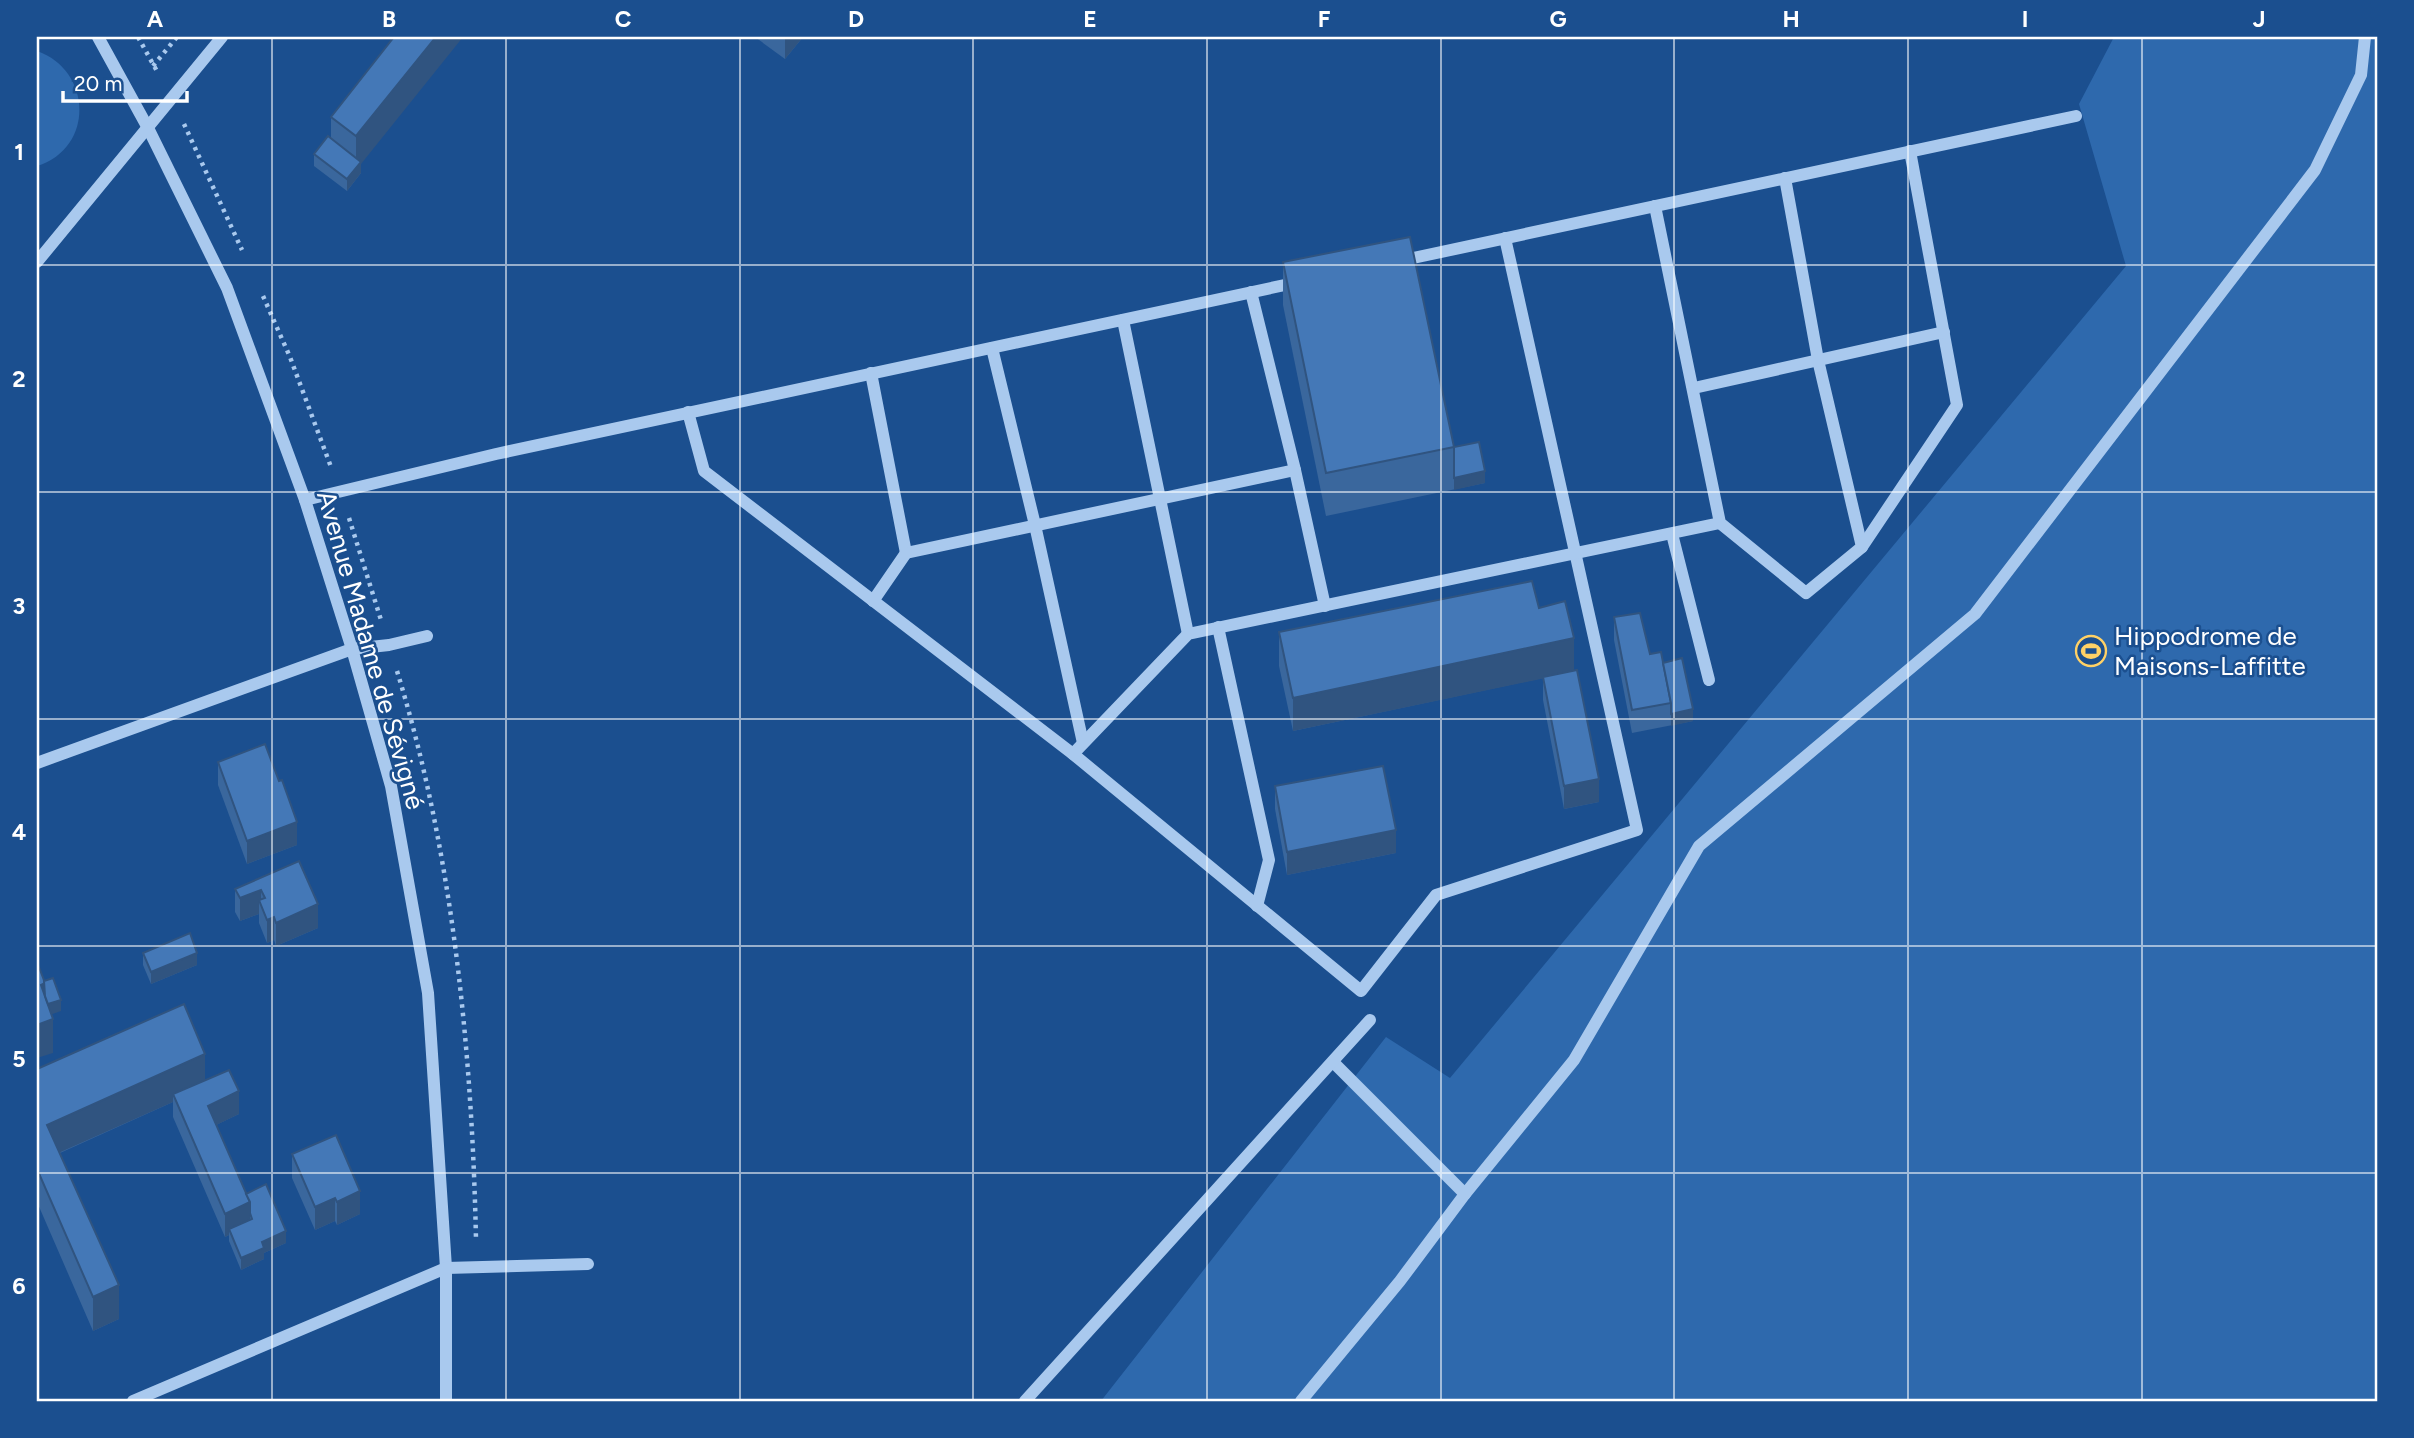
<svg xmlns="http://www.w3.org/2000/svg" width="2414" height="1438" font-family="Figtree,sans-serif">
  <rect width="100%" height="100%" fill="#1b4f8f"/>
  <g fill="#2e69ad">
    <path d="M2114,37H2377V1401H1101L1386,1037L1450,1078L2126,266L2079,104Z"/>
    <path d="M37,51C92,70 95,148 37,166Z"/>
  </g>
  <g fill="none" stroke-linecap="round" stroke-linejoin="round">
    <g stroke="#a9c9ee" stroke-width="4.5" stroke-dasharray="3.5 5" stroke-linecap="butt">
      <path d="M138,37L158,73"/>
      <path d="M153,66L177,37"/>
      <path d="M184,124L242,250"/>
      <path d="M263,296L290,357L331,467"/>
      <path d="M349,518L381,620"/>
      <path d="M397,671C453,853 472,1051 476,1240"/>
    </g>
    <g stroke="#a9c9ee" stroke-width="12">
      <path d="M98,37L148,128L227,288L305,500L352,649L391,786L428,993L446,1268V1401"/>
      <path d="M1785,178L1818,360L1862,547"/>
      <path d="M1655,206L1720,523L1806,593L1862,547L1957,405L1910,151"/>
      <path d="M1399,261L2076,116"/>
      <path d="M37,262L222,37"/>
      <path d="M1251,292L1295,470L1325,606"/>
      <path d="M1123,320L1188,634"/>
      <path d="M992,348L1035,525L1083,743"/>
      <path d="M871,373L906,553L1295,470"/>
      <path d="M1694,388L1944,332"/>
      <path d="M688,412L704,471L1073,754L1361,991L1436,895L1637,830L1505,238"/>
      <path d="M305,500L496,454L1299,282"/>
      <path d="M1672,534L1709,680"/>
      <path d="M873,601L906,553"/>
      <path d="M1218,627L1269,860L1257,906"/>
      <path d="M1073,754L1188,634L1720,523"/>
      <path d="M37,763L352,649L389,645L427,636"/>
      <path d="M1333,1062L1465,1194"/>
      <path d="M133,1401L446,1268L588,1264"/>
      <path d="M1025,1401L1370,1020"/>
      <path d="M1301,1401L1400,1281L1465,1194L1574,1060L1699,846L1975,614L2315,170L2361,75L2365,37"/>
    </g>
  </g>
  <g fill="#3a679d">
    <path d="M394,37L361,164V173L347,191L314,166V154L331,138V117Z"/>
    <path d="M755,37H803L785,59Z"/>
    <path d="M1283,262L1454,447L1485,483L1326,516L1283,305Z"/>
    <path d="M1539,608L1574,671L1599,802L1564,809L1543,700V678L1293,731L1279,666V632Z"/>
    <path d="M1614,617L1650,654L1663,663L1693,721L1632,733L1614,640Z"/>
    <path d="M218,762L279,781L297,845L247,864L218,785Z"/>
    <path d="M1275,786L1396,853L1287,875L1275,809Z"/>
    <path d="M299,861L318,928L276,946L274,940L267,943L259,923V914L240,921L235,912V889Z"/>
    <path d="M143,953L197,965L151,984L143,965Z"/>
    <path d="M37,1069L205,1080L239,1114L216,1125L246,1194L286,1243L264,1253V1259L241,1270L229,1241V1235L225,1237L173,1117V1102L60,1153L119,1319L93,1331L37,1202Z"/>
    <path d="M292,1154L360,1214L337,1225L335,1221L315,1230L292,1178Z"/>
  </g>
  <g fill="#305480">
    <path d="M436,37H463L361,164V173L347,191V179L356,167V136Z"/>
    <path d="M785,37H803L785,59Z"/>
    <path d="M1485,471V483L1454,490V478Z"/>
    <path d="M1574,638V672L1293,731V698Z"/>
    <path d="M1693,709V721L1671,726V714Z"/>
    <path d="M1599,779V802L1564,809V786Z"/>
    <path d="M297,822V845L247,864V841Z"/>
    <path d="M1396,830V853L1287,875V852Z"/>
    <path d="M261,890V905L259,900V914L240,921V898Z"/>
    <path d="M318,904V928L276,946V923Z"/>
    <path d="M274,917V940L267,943V920Z"/>
    <path d="M197,953V965L151,984V972Z"/>
    <path d="M45,983L61,1000V1011L41,1018V985Z"/>
    <path d="M53,1019V1053L37,1058V1025Z"/>
    <path d="M205,1054V1088L173,1094V1102L47,1158V1125Z"/>
    <path d="M239,1091V1114L208,1129V1106Z"/>
    <path d="M360,1191V1214L337,1225V1202Z"/>
    <path d="M335,1198V1221L315,1230V1207Z"/>
    <path d="M250,1202V1225L229,1229V1235L225,1237V1214Z"/>
    <path d="M286,1231V1243L264,1253V1259L241,1270V1258L262,1242Z"/>
    <path d="M119,1285V1319L93,1331V1297Z"/>
  </g>
  <g fill="#4478b7" stroke="#305480" stroke-width="2">
    <path d="M394,37H436L356,136L331,117Z"/>
    <path d="M328,136L361,162L347,179L314,154Z"/>
    <path d="M1410,237L1454,447L1326,473L1283,262Z"/>
    <path d="M1479,442L1485,471L1454,478V447Z"/>
    <path d="M1532,581L1539,608L1565,601L1574,638L1293,698L1279,632Z"/>
    <path d="M1640,613L1650,654L1661,652L1671,703L1632,710L1614,617Z"/>
    <path d="M1682,658L1693,709L1671,714V703L1663,663Z"/>
    <path d="M1577,670L1599,779L1564,786L1543,677Z"/>
    <path d="M265,744L279,781L282,780L297,822L247,841L218,762Z"/>
    <path d="M1383,766L1396,830L1287,852L1275,786Z"/>
    <path d="M299,861L318,904L276,923L274,917L267,920L259,900L265,898L261,890L240,898L235,889Z"/>
    <path d="M190,933L197,953L151,972L143,953Z"/>
    <path d="M37,962L45,983L41,985L53,1019L37,1025Z"/>
    <path d="M53,978L61,1000L48,1004L45,996L44,981Z"/>
    <path d="M184,1004L205,1054L47,1125L119,1285L93,1297L37,1169V1069Z"/>
    <path d="M229,1070L239,1091L208,1106L250,1202L225,1214L173,1094Z"/>
    <path d="M336,1135L360,1191L337,1202L335,1198L315,1207L292,1154Z"/>
    <path d="M266,1184L286,1231L262,1242L264,1248L241,1258L229,1229L252,1219L250,1213V1202L246,1194Z"/>
  </g>
  <path fill="none" stroke="#fff" stroke-width="2" stroke-opacity="0.55" d="M272,37V1401M506,37V1401M740,37V1401M973,37V1401M1207,37V1401M1441,37V1401M1674,37V1401M1908,37V1401M2142,37V1401M37,265H2377M37,492H2377M37,719H2377M37,946H2377M37,1173H2377"/>
  <defs>
    <g id="stadium-ring" transform="scale(1.575)"><circle r="9.5" fill="#1b4f8f" stroke="#ffd166" stroke-width="1.5"/><path d="M0-5a6.5 5 0 1 0 0 10a6.5 5 0 1 0 0-10ZM-3.5-1.8h7v3.6h-7Z" fill="#ffd166"/></g>
  </defs>
  <g fill-rule="evenodd">
    <use href="#stadium-ring" x="2091" y="651"/>
  </g>
  <g text-anchor="middle" stroke-width="5" stroke-linejoin="round" paint-order="stroke">
    <g font-size="26" fill="#fff" stroke="#1b4f8f" text-anchor="start">
      <text x="2114" y="645">Hippodrome de<tspan x="2114" dy="30">Maisons-Laffitte</tspan></text>
    </g>
    <g font-size="26" fill="#fff" stroke="#1b4f8f">
      <text transform="translate(371 650) rotate(74)" y="9">Avenue Madame de Sévigné</text>
    </g>
  </g>
  <rect width="2414" height="1438" fill="none" stroke="#1b4f8f" stroke-width="77"/>
  <path d="M63 91v10h124v-10" fill="none" stroke="#ffffff" stroke-width="3.5"/>
  <text x="74" y="91" font-size="21" fill="#ffffff" stroke="#1b4f8f" stroke-width="5" paint-order="stroke">20 m</text>
  <rect x="38" y="38" width="2338" height="1362" fill="none" stroke="#fff" stroke-width="2.5"/>
  <g font-size="23" text-anchor="middle" font-weight="bold" fill="#fff">
    <text x="155" y="27">A</text>
    <text x="389" y="27">B</text>
    <text x="623" y="27">C</text>
    <text x="856" y="27">D</text>
    <text x="1090" y="27">E</text>
    <text x="1324" y="27">F</text>
    <text x="1558" y="27">G</text>
    <text x="1791" y="27">H</text>
    <text x="2025" y="27">I</text>
    <text x="2259" y="27">J</text>
    <text x="19" y="160">1</text>
    <text x="19" y="387">2</text>
    <text x="19" y="614">3</text>
    <text x="19" y="840">4</text>
    <text x="19" y="1067">5</text>
    <text x="19" y="1294">6</text>
  </g>
</svg>
